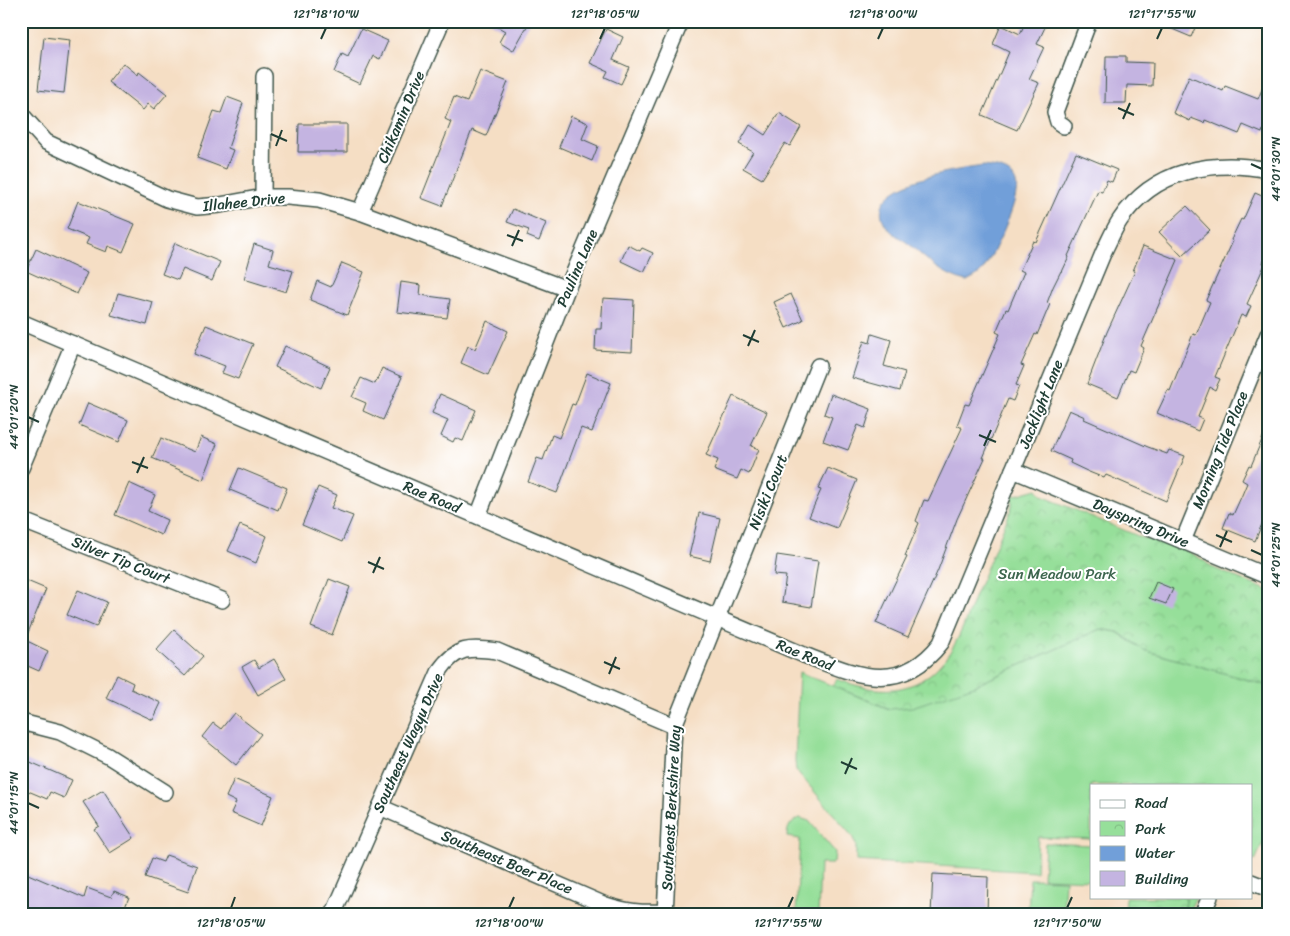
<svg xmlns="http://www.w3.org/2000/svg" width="1290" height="936" font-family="Sriracha,sans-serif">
  <defs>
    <pattern id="park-crowns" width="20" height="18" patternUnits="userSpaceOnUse" patternTransform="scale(1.25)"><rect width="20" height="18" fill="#96df9a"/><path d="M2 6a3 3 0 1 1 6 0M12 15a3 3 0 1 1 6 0" fill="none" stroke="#81c085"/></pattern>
  </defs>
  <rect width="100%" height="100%" fill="#fff"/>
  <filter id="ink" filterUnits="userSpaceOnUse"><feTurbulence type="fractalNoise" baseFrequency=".02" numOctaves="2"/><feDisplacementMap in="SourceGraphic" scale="10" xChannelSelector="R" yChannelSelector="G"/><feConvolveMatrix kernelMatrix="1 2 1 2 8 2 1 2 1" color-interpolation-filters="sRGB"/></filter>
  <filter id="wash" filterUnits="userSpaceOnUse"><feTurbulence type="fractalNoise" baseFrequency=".0096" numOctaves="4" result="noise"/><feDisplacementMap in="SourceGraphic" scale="20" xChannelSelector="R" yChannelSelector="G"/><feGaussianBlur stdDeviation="1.12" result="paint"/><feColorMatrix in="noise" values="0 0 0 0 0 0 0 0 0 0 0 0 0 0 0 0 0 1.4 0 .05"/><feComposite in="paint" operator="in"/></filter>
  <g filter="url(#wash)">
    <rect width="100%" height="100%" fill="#f5dec4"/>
    <g fill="#96df9a" stroke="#5a8e67">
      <path d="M1100,629L1117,632L1144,650L1269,686V829L1255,861L1251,859V785H1091V839L1038,837L1036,872L856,861V845L852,836L796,770L795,761L799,672L889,709L974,686Z"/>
      <path d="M800,818L809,821L835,852L834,862L832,864H820L818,915H796L800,839L787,837C787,827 791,821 800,818Z"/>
      <path d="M1045,843L1091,845V880L1043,878Z"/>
      <path d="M1030,879L1065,880L1063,915H1028Z"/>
      <path d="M1186,897H1196L1188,913L1185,911Z"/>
    </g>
    <g fill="url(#park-crowns)" stroke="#5a8e67">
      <path d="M1037,489L1042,496L1145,539C1163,539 1199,554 1211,567L1269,591V686L1144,650L1118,632L1100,629L974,686L912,707L890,709L833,686L837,679C876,694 915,697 944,660C959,642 967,617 975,595C988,566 1000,536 1012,507V496Z"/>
      <path d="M1126,897H1186L1185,911L1178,915H1125Z"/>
    </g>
    <path fill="#719fd9" stroke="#486e86" d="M984,166C997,168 1012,169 1016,183C1021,198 993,256 983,270C979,275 972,278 967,281C943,276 926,259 909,244C901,238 890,233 885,224C861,182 961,169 984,166Z"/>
    <g id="blocks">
      <g fill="#c4b4e1">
        <path d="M488,21H530L513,51L499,42L505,31Z"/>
        <path d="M1026,21H1048L1037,44L1044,47L1029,79L1039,83L1017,130L982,115L1009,52L993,44L1001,25L1020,34Z"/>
        <path d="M1153,21H1198L1191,37Z"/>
        <path d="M361,29L388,41L380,59L373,56L360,84L334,72L342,54L348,57Z"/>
        <path d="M606,29L623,37L613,60L629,67L621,84L605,77L608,71L590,63Z"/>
        <path d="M44,37L70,40L64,93L38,90Z"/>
        <path d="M1106,56H1126V62L1153,63L1152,86L1127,85L1126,103H1105Z"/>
        <path d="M123,63L138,75L139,72L167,94L154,109L148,104L143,110L108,82Z"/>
        <path d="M480,71L508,82L486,136L472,130L442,206L421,198L451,122L445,119L454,97L467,102Z"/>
        <path d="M1268,75L1269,132L1263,130L1262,133L1243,125L1239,134L1205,120L1204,123L1191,118L1190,121L1173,113L1189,76L1223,91L1225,86L1258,99Z"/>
        <path d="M227,97L243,103L228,148L233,150L226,169L197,158L214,111L221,113Z"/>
        <path d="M779,113L801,127L790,146L785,143L762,179L743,168L753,152L739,144L750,125L765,135Z"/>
        <path d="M571,116L588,123L582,139L598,146L592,161L559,147Z"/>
        <path d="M299,124H347V152H298Z"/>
        <path d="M1076,153L1117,170L1112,182L1107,180L1102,192L1098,191L1068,256L1069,257L1062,272L1061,271L1053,287L1047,303L1050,304L1037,335L1035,334L1021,365L1024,366L1016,385L1019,386L1013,401L1008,399L983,458H985L957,519L938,570L908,637L876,623L907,557L905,556L919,523L916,521L924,500L928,501L962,428L957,425L965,404L969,405L1000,334L996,332L1006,309L1008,310L1024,272L1020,270L1033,241L1036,242Z"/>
        <path d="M1255,193L1269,199V249L1263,263L1265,264L1247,304L1251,306L1246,317L1241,315L1215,377L1220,379L1215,390L1210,387L1198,417L1203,419L1198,431L1157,413L1168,390L1170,391L1193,334L1196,335L1210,302L1206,300L1233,241L1231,240L1241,219L1243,220Z"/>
        <path d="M78,201L135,224L123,252L108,246L106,252L86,244L89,238L67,229Z"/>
        <path d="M1187,206L1210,230L1182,256L1159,232Z"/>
        <path d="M513,209L546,223L539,241L527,236L529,230L507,222Z"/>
        <path d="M175,243L220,262L212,281L183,269L178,280L162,274Z"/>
        <path d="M254,244L273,250L269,264L293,271L286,292L244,279Z"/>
        <path d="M628,245L640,251L642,248L653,253L644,272L621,261Z"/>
        <path d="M1143,246L1178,260L1141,346L1144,348L1134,372L1129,370L1118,397L1087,384L1107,332L1135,271H1133Z"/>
        <path d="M36,249L87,273L77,294L26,271Z"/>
        <path d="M342,263L364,272L347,315L310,300L317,281L331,287Z"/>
        <path d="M401,282L421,285L420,295L450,299L447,318L397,312Z"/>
        <path d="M118,293L153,302L147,325L111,315Z"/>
        <path d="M791,294L803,320L786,328L774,302Z"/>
        <path d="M603,298L634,300L632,352L595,350L596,329H601Z"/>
        <path d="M487,321L508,331L488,375L461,363L468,346L475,349Z"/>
        <path d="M206,325L253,344L238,379L222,373L225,366L194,354Z"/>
        <path d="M872,334L891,340L884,366L905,372L900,391L852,378L864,341L870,343Z"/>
        <path d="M285,346L330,367L321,388L275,367Z"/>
        <path d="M382,368L402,377L383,420L363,411L366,403L352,397L361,378L375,384Z"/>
        <path d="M587,373L611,383L592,432L581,428L557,493L528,482L537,458L543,460L552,435L559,438L572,404L575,405Z"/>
        <path d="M440,394L476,410L463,441L455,438L453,442L441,436L448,420L432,413Z"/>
        <path d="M831,394L871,409L865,428L858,425L848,450L823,441L832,417L824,414Z"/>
        <path d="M733,396L767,412L751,446L759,449L749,474L741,470L737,479L714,470L718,460L706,455Z"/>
        <path d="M88,403L128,420L119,442L79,425Z"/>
        <path d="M1069,410L1085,417L1084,419L1148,447L1167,454L1169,450L1185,456L1166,501L1106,475L1104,478L1089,472L1070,463L1071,460L1051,451Z"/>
        <path d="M1269,423V507L1255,541L1223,528L1229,513L1233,515L1242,495L1247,483L1242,480L1249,465L1251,466Z"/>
        <path d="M201,437L217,444L203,480L152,458L161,438L195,452Z"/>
        <path d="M239,468L287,488L278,510L230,490Z"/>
        <path d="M828,468L857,480L837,528L809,517L821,490L818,489Z"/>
        <path d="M129,483L155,495L148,511L167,520L161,535L115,515Z"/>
        <path d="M318,487L337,495L331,508L353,516L342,542L302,525Z"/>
        <path d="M699,513L720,518L710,561L689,556Z"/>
        <path d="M240,525L267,536L256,563L228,551Z"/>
        <path d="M777,555L818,561L811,607L782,602L786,576L774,575Z"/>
        <path d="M329,579L350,587L332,635L311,627Z"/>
        <path d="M27,581L46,589L25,640L48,651L39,671L21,663V595Z"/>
        <path d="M1156,582L1173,589L1166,604L1149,598Z"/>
        <path d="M78,590L107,602L96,627L67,615Z"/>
        <path d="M174,630L203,656L185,676L156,650Z"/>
        <path d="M274,659L286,679L258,695L242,667L254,660L259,668Z"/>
        <path d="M117,675L133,683L131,689L161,703L153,720L106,698Z"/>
        <path d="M234,713L261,734L236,765L202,737L213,723L221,729Z"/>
        <path d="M21,758L72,780L64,798L50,792L47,799L21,788Z"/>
        <path d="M234,779L273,796L261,826L231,813L236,802L226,797Z"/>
        <path d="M103,790L134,838L110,853L94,829L99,826L83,802Z"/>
        <path d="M166,855L197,866L188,892L145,877L152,858L163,862Z"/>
        <path d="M21,871L84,898L87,888L111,897L114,891L129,897L122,915H44L21,905Z"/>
        <path d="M933,874L988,877L987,915H931Z"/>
      </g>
    </g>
  </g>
  <g filter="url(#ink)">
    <use href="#blocks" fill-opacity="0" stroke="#3f554a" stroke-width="1"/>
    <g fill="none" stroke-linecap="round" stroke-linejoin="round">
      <g stroke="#3f554a" stroke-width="18">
        <g id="minor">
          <path d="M21,114L46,142L167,199L197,207L220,205L263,197H288L319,200L360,212L567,289"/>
          <path d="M1064,126L1058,122L1055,112L1089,21"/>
          <path d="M263,197L264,76"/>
          <path d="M360,212L442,21"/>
          <path d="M21,322L804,655C856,675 900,696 941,643L1104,251C1109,241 1114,229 1120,220C1154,169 1213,159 1269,170"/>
          <path d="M21,468L73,344"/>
          <path d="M1013,470L1269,577"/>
          <path d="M478,516L567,289L681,21"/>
          <path d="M21,520L222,600"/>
          <path d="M1183,541L1269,332"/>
          <path d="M21,722L60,732L108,756L165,792"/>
          <path d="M380,807L603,904C627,912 640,913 665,912"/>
          <path d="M1251,882L1269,889"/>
          <path d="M333,915L440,670C456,647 470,647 497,651L674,726"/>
          <path d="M665,915L674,726L818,366"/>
          <path d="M1202,915L1210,897"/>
        </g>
      </g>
      <use href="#minor" stroke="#fff" stroke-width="15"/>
    </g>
  </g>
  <path fill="none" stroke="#1f3d34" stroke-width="2" d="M321,39L326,28M600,39L605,28M878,39L883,28M1157,39L1162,28M1118,108L1134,115M1123,119L1130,103M271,134L287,141M276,146L282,130M1251,164L1262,169M507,235L523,241M512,246L519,230M743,335L759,342M748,346L755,330M28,417L39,422M979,435L996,442M984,446L991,430M132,462L148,468M137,473L144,457M1216,535L1232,542M1220,547L1227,531M1251,550L1262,555M368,562L384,569M373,573L380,557M604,662L620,669M609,674L616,657M841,762L857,769M845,774L852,758M28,803L39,808M231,908L235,897M509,908L514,897M788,908L793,897M1067,908L1072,897"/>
  <g text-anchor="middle" stroke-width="4" stroke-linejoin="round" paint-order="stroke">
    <g font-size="15" fill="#1f3d34" stroke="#fff">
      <text transform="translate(401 117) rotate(-67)" y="5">Chikamin Drive</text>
      <text transform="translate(244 202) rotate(-6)" y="5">Illahee Drive</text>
      <text transform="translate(577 268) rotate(-67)" y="5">Paulina Lane</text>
      <text transform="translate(1041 404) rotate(-68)" y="5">Jacklight Lane</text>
      <text transform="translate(1220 450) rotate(-68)" y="5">Morning Tide Place</text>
      <text transform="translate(768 492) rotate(-68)" y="5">Nisiki Court</text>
      <text transform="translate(432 497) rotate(23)" y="5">Rae Road</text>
      <text transform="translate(1141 523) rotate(23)" y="5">Dayspring Drive</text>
      <text transform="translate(121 560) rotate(22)" y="5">Silver Tip Court</text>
      <text transform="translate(805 655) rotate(22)" y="5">Rae Road</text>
      <text transform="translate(408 743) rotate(-66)" y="5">Southeast Wagyu Drive</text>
      <text transform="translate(671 808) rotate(-87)" y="5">Southeast Berkshire Way</text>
      <text transform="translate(507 862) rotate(23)" y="5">Southeast Boer Place</text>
    </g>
    <g font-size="15" fill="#3d664e" stroke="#fff">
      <text x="1057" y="579">Sun Meadow Park</text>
    </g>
  </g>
  <rect width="1290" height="936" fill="none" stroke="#fff" stroke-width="55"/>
  <rect x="1090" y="784" width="162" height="115" fill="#ffffff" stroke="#a5b1ae"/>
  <rect x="1100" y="800" width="25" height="8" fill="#ffffff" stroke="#a5b1ae"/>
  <text x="1135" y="808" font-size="15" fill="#1f3d34">Road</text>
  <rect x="1100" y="821" width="25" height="15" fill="url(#park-crowns)" stroke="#a5b1ae"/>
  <text x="1135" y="834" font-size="15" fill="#1f3d34">Park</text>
  <rect x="1100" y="846" width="25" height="15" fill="#719fd9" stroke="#a5b1ae"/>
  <text x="1135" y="858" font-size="15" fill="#1f3d34">Water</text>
  <rect x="1100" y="871" width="25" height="15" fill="#c4b4e1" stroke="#a5b1ae"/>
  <text x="1135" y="884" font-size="15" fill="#1f3d34">Building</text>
  <rect x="28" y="28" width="1234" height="880" fill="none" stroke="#1f3d34" stroke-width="2"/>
  <g font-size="12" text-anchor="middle" fill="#1f3d34">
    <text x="326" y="18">121°18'10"W</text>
    <text x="605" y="18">121°18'05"W</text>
    <text x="883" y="18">121°18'00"W</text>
    <text x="1162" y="18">121°17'55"W</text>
    <text transform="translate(1276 169) rotate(-90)" y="4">44°01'30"N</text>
    <text transform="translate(14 417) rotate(-90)" y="4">44°01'20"N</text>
    <text transform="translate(1276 555) rotate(-90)" y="4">44°01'25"N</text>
    <text transform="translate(14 803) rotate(-90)" y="4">44°01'15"N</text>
    <text x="231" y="927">121°18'05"W</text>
    <text x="509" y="927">121°18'00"W</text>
    <text x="788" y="927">121°17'55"W</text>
    <text x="1067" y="927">121°17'50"W</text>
  </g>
</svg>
